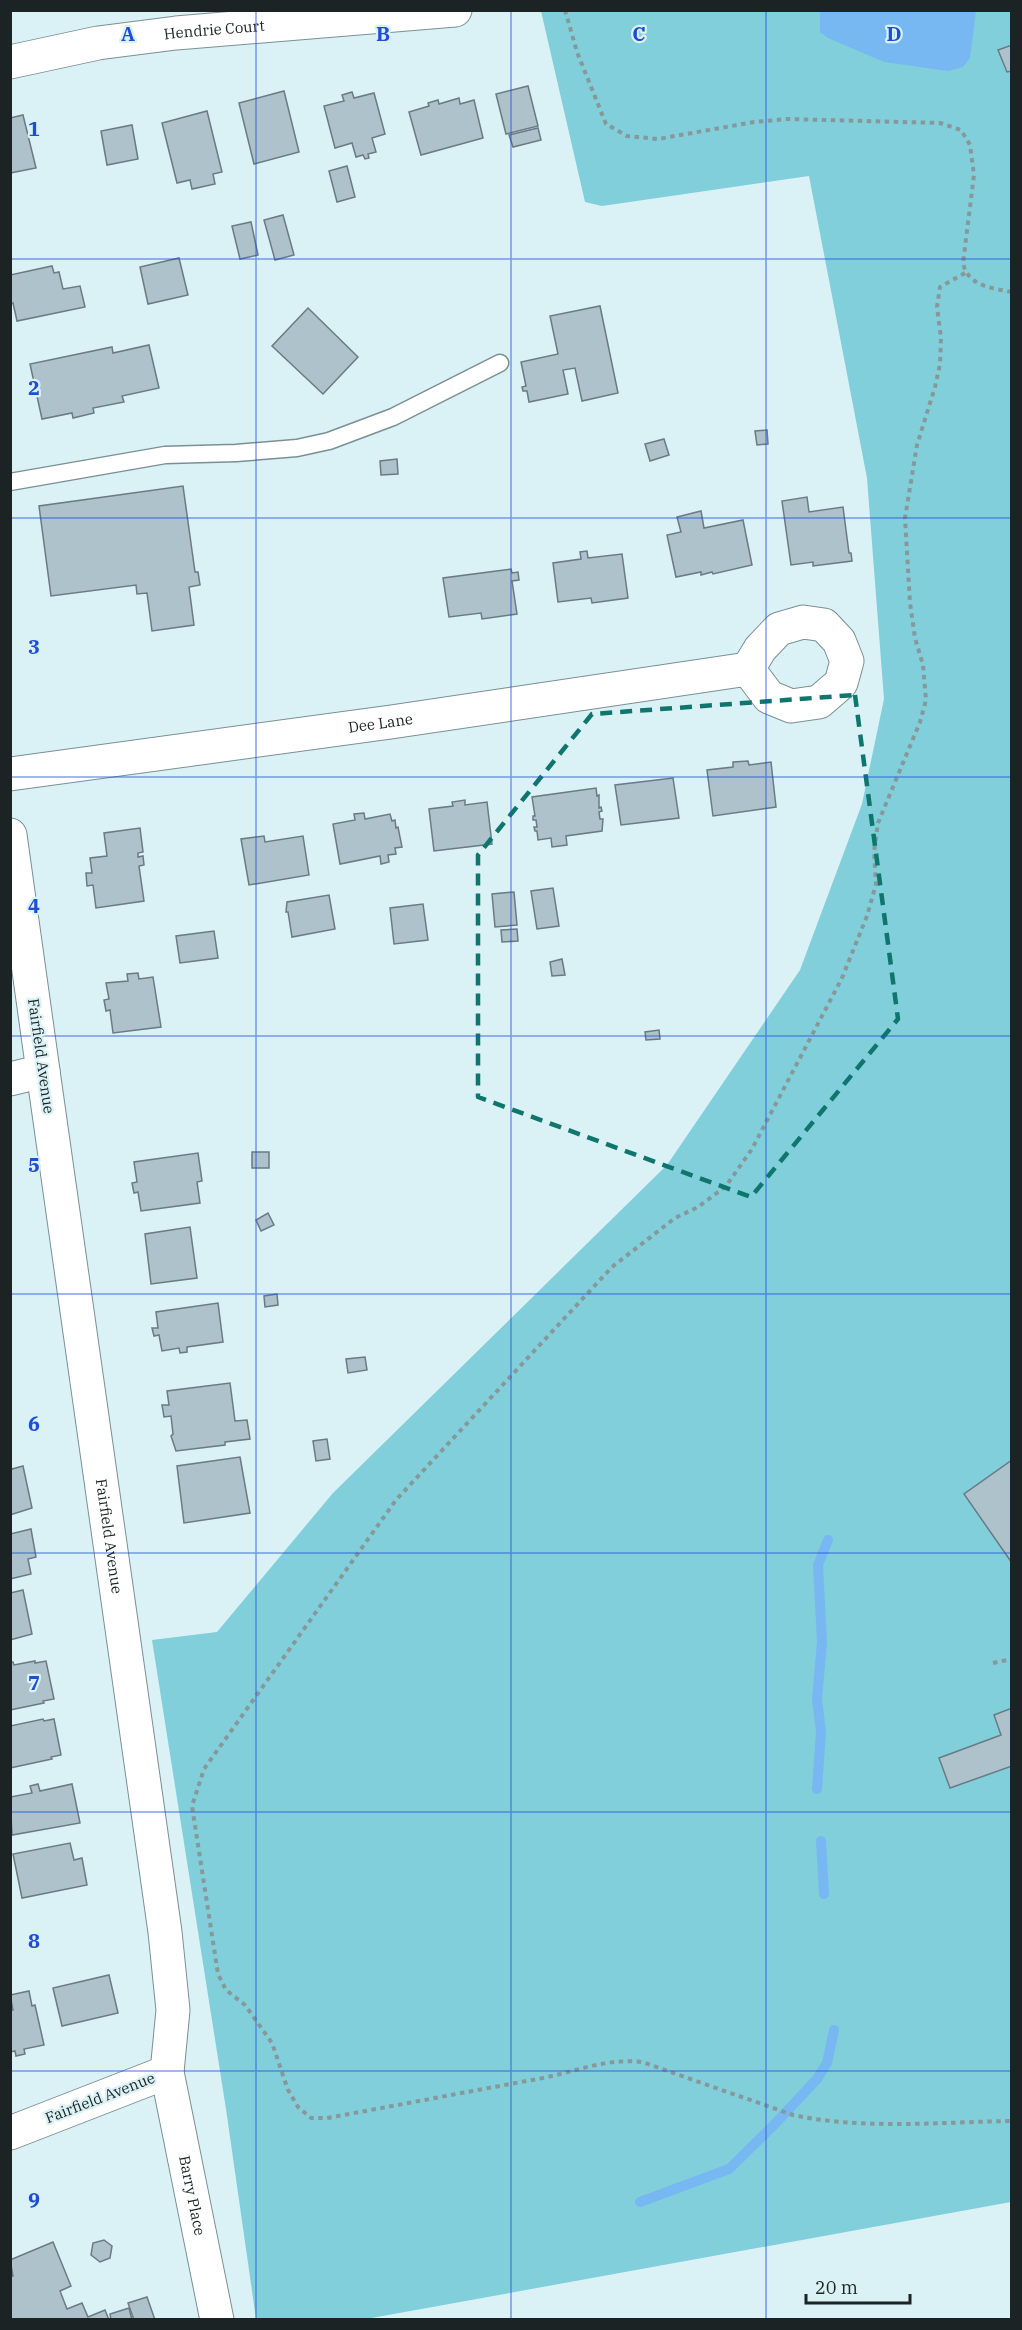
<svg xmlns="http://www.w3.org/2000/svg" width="1022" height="2330" font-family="'IBM Plex Serif',serif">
  <rect width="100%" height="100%" fill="#daf1f5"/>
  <path fill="#81cfdb" d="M541,11H1011V2202L366,2319H256L226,2109L152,1640L217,1632L333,1493L667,1165L800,970L862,804L884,699L867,478L809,176L602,206L585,202Z"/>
  <path fill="#77b8f2" d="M820,11H976L970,58L963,67L948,71L884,62L828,38L820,32Z"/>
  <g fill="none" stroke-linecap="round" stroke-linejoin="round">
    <g stroke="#77b8f2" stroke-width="10">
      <path d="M817,1789L821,1732L817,1699L822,1642L818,1565L828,1540"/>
      <path d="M821,1841L824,1894"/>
      <path d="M640,2202L729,2169L772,2127L817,2079L827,2063L834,2030"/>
    </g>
  </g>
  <g fill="#aec2cb" stroke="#697b83" stroke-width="1.5">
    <path d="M1012,45V71L1007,72L998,50Z"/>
    <path d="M528,86L538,126L506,134L496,94Z"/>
    <path d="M284,91L299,152L254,164L239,103Z"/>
    <path d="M352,92L354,98L374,93L385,134L372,138L376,152L368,154L369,158L365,159L363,155L356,157L352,143L335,148L324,106L344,101L342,95Z"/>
    <path d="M459,98L460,104L474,100L483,138L421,155L409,112L429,106L428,103L438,100L439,104Z"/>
    <path d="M207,111L222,172L213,174L215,184L192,189L190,180L177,183L162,123Z"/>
    <path d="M23,115L36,168L10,173V118Z"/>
    <path d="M132,125L138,159L107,165L101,131Z"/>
    <path d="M538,128L541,140L513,147L509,135Z"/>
    <path d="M347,166L355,197L337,202L329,171Z"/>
    <path d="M283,215L294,255L275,260L264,220Z"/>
    <path d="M251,222L258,255L240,259L232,226Z"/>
    <path d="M179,258L188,295L148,304L140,267Z"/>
    <path d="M52,266L54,273L59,272L63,289L80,286L85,307L17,321L13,303L10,304V275Z"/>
    <path d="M600,306L618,393L582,401L575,368L563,370L568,394L529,402L527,391H523L522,387L526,386L521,362L558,354L550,316Z"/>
    <path d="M308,308L358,357L323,394L272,346Z"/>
    <path d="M149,345L159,388L122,396L124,402L93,408L94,413L73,418L72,413L42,419L30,364L112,347L113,353Z"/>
    <path d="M767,430L768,444L757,445L755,431Z"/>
    <path d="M664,439L669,455L650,461L645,444Z"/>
    <path d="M397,459L398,474L381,475L380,461Z"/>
    <path d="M183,486L195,572H198L200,585L189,587L194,625L152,631L147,593L137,594L136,585L51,596L39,506Z"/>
    <path d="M807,497L809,512L843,507L849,553H851L852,561L813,566V562L791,565L782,501Z"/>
    <path d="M701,511L704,528L743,520L752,565L713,574L712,572L701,575V572L676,577L667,535L681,532L677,517Z"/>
    <path d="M587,551L588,558L622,554L628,598L592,603L591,598L558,602L553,563L581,559L580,552Z"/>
    <path d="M511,569L512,573L518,572L519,580L512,581L517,614L482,619L481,613L449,617L443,578Z"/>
    <path d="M748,761L749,765L771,762L776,807L713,816L707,770L733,767V762Z"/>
    <path d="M673,778L679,818L621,825L615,785Z"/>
    <path d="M596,788L597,796L599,795V808L601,807L602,811L599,812L600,819H603L602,831L566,836L567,845L552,847L551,838L538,840L537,831H535L534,827H537L536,820H533V816H535L532,797Z"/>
    <path d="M465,800V805L487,802L492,844L434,851L429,809L453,806L452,802Z"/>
    <path d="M364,813L365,819L390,814L392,821L395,820L396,828L398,827L402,847L395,848L396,854L388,855L389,862L381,864L380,856L340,864L333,824L355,820L354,814Z"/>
    <path d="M140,828L143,852L138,853V857L143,856L144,865L139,866L144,901L96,908L93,885L87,886L86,873H92L90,858L107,856L104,833Z"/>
    <path d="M264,836L265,842L303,836L309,875L249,885L241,839Z"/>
    <path d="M553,888L559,926L537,929L531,891Z"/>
    <path d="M514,892L517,925L495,927L492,894Z"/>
    <path d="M329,895L335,929L292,937L288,912H286L287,902Z"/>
    <path d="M423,904L428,940L394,944L390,908Z"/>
    <path d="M517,929L518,941L502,942L501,930Z"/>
    <path d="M214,931L218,958L180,963L176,936Z"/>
    <path d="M562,959L565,975L552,976L550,962Z"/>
    <path d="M138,973L139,979L153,977L161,1027L113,1033L110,1010L106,1011L104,1000L109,999L106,983L128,981L127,974Z"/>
    <path d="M659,1030L660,1039L646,1040L645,1032Z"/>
    <rect x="252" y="1152" width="17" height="16"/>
    <path d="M198,1153L202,1181L197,1182L200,1203L141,1211L138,1192L134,1193L132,1183L137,1182L134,1162Z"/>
    <path d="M268,1213L274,1225L261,1231L256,1220Z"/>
    <path d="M190,1227L197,1278L151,1284L145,1234Z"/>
    <path d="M277,1294L278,1305L265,1307L264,1296Z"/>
    <path d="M218,1303L223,1342L187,1347V1352L180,1353L179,1348L162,1351L159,1335L154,1336L152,1328H158L156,1312Z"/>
    <path d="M365,1357L367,1370L348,1373L346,1359Z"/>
    <path d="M230,1383L235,1421L247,1420L250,1439L225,1442V1445L176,1451L171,1436L173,1434L171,1416L164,1417L162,1405H169L167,1391Z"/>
    <path d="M327,1439L330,1459L316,1461L313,1441Z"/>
    <path d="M240,1457L250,1513L184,1523L177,1466Z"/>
    <path d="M1012,1460V1563L964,1494Z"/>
    <path d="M10,1465L12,1469L23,1466L32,1508L10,1515Z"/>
    <path d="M31,1529L36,1557L28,1559L31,1574L10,1579V1534Z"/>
    <path d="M23,1590L32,1634L10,1640V1593Z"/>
    <path d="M35,1661V1663L46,1661L54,1699L43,1701L44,1703L10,1710V1662H13L14,1665Z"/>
    <path d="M1012,1708V1766L950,1788L939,1758L1001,1735L994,1715Z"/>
    <path d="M43,1719L44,1721L54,1719L61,1755L51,1757L52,1759L10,1768V1726Z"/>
    <path d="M38,1784L40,1791L72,1784L80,1823L12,1835L10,1797L32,1793L30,1786Z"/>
    <path d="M70,1843L74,1860L82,1858L87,1885L22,1898L13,1854Z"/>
    <path d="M109,1975L118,2013L62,2026L53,1988Z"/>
    <path d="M29,1991L32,2006L35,2005L44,2045L24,2049L25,2054L16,2056L15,2051L10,2052V2011L13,2010L10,1995Z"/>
    <path d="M104,2240L112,2246L110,2258L100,2262L91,2255L93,2243Z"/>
    <path d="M53,2242L71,2286L60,2291L67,2309L82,2303L88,2317L105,2310L109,2320H10V2277L13,2276L10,2260Z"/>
    <path d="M147,2297L155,2320H134L128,2303Z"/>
    <path d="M129,2308L132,2320H111L110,2314Z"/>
  </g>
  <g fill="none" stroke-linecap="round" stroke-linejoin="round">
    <g stroke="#7b9094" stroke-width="19">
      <path id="lane" d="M10,482L165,455L236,453L297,448L329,441L393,417L500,363"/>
    </g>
    <g stroke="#7b9094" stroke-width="35">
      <g id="street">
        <path id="s1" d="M10,62L98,43L176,33L455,10"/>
        <path d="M803,622L824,625L839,641L847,661L841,683L819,702L791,706L769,697L748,669L760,649L779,629Z"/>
        <path id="s2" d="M10,774L391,722L748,669"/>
        <path d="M10,835L43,1071"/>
        <path id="s3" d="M167,2072L217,2320"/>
      </g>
    </g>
    <g stroke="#7b9094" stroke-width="35">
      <g id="secondary">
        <path id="s4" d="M10,1079L43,1071L165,1932L173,2010L167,2072L10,2133"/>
      </g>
    </g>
    <g stroke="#87989a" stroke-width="4" stroke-dasharray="4.5 4.5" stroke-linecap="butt">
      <path d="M565,10L577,52L606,124L627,136L658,139L754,122L788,119L940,123L961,130L970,145L974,175L963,263C968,286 991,288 1012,292"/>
      <path d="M965,273L940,287L937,307L941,338L940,364L935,387L917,445L905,518L910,603L915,638L923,665L926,700L920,722L878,823L874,852L876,884L867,916L842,978L752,1149L731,1179L725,1187L698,1207L675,1218L612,1267L396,1500L204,1769L192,1806L218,1974L226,1990L245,2005L272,2043L288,2090L298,2107L311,2118H327C399,2105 471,2091 543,2078C577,2071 607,2058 642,2062L793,2115C862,2130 941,2122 1012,2121"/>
      <path d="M993,1663L1012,1659"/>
    </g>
    <use href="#lane" stroke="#fff" stroke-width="16"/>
    <use href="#street" stroke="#fff" stroke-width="33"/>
    <use href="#secondary" stroke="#fff" stroke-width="33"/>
  </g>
  <path fill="none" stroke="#0f766e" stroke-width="4.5" stroke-dasharray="12 8" stroke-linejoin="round" d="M855,695L898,1019L751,1197L478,1097V855L592,714Z"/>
  <path fill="none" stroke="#1d4ed8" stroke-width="1.5" stroke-opacity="0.55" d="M256,10V2320M511,10V2320M766,10V2320M10,259H1012M10,518H1012M10,777H1012M10,1036H1012M10,1294H1012M10,1553H1012M10,1812H1012M10,2071H1012"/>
  <g text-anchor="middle" stroke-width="4.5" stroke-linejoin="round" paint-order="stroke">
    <g font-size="15" fill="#1b2324" stroke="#daf1f5">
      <text dy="5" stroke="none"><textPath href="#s1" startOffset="207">Hendrie Court</textPath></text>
      <text dy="5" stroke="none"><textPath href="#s2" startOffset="374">Dee Lane</textPath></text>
      <text transform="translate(41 1056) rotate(82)" y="5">Fairfield Avenue</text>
      <text dy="5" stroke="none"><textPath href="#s4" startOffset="504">Fairfield Avenue</textPath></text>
      <text transform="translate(100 2098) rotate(-21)" y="5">Fairfield Avenue</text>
      <text dy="5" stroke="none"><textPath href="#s3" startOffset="126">Barry Place</textPath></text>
    </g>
  </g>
  <g font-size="20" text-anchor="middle" font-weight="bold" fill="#1d4ed8" stroke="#daf1f5" stroke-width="4.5" stroke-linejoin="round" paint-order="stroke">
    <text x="128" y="41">A</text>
    <text x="383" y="41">B</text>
    <text x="639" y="41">C</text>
    <text x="894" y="41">D</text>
    <text x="34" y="136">1</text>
    <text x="34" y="395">2</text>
    <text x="34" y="654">3</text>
    <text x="34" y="913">4</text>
    <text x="34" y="1172">5</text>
    <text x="34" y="1431">6</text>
    <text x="34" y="1690">7</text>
    <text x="34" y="1948">8</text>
    <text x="34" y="2207">9</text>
  </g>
  <rect width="1022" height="2330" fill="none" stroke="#1b2324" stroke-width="24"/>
  <path d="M806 2294v9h104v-9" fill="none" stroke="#1b2324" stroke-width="3"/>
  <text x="815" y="2294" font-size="18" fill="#1b2324" stroke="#daf1f5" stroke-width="4.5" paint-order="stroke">20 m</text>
</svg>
